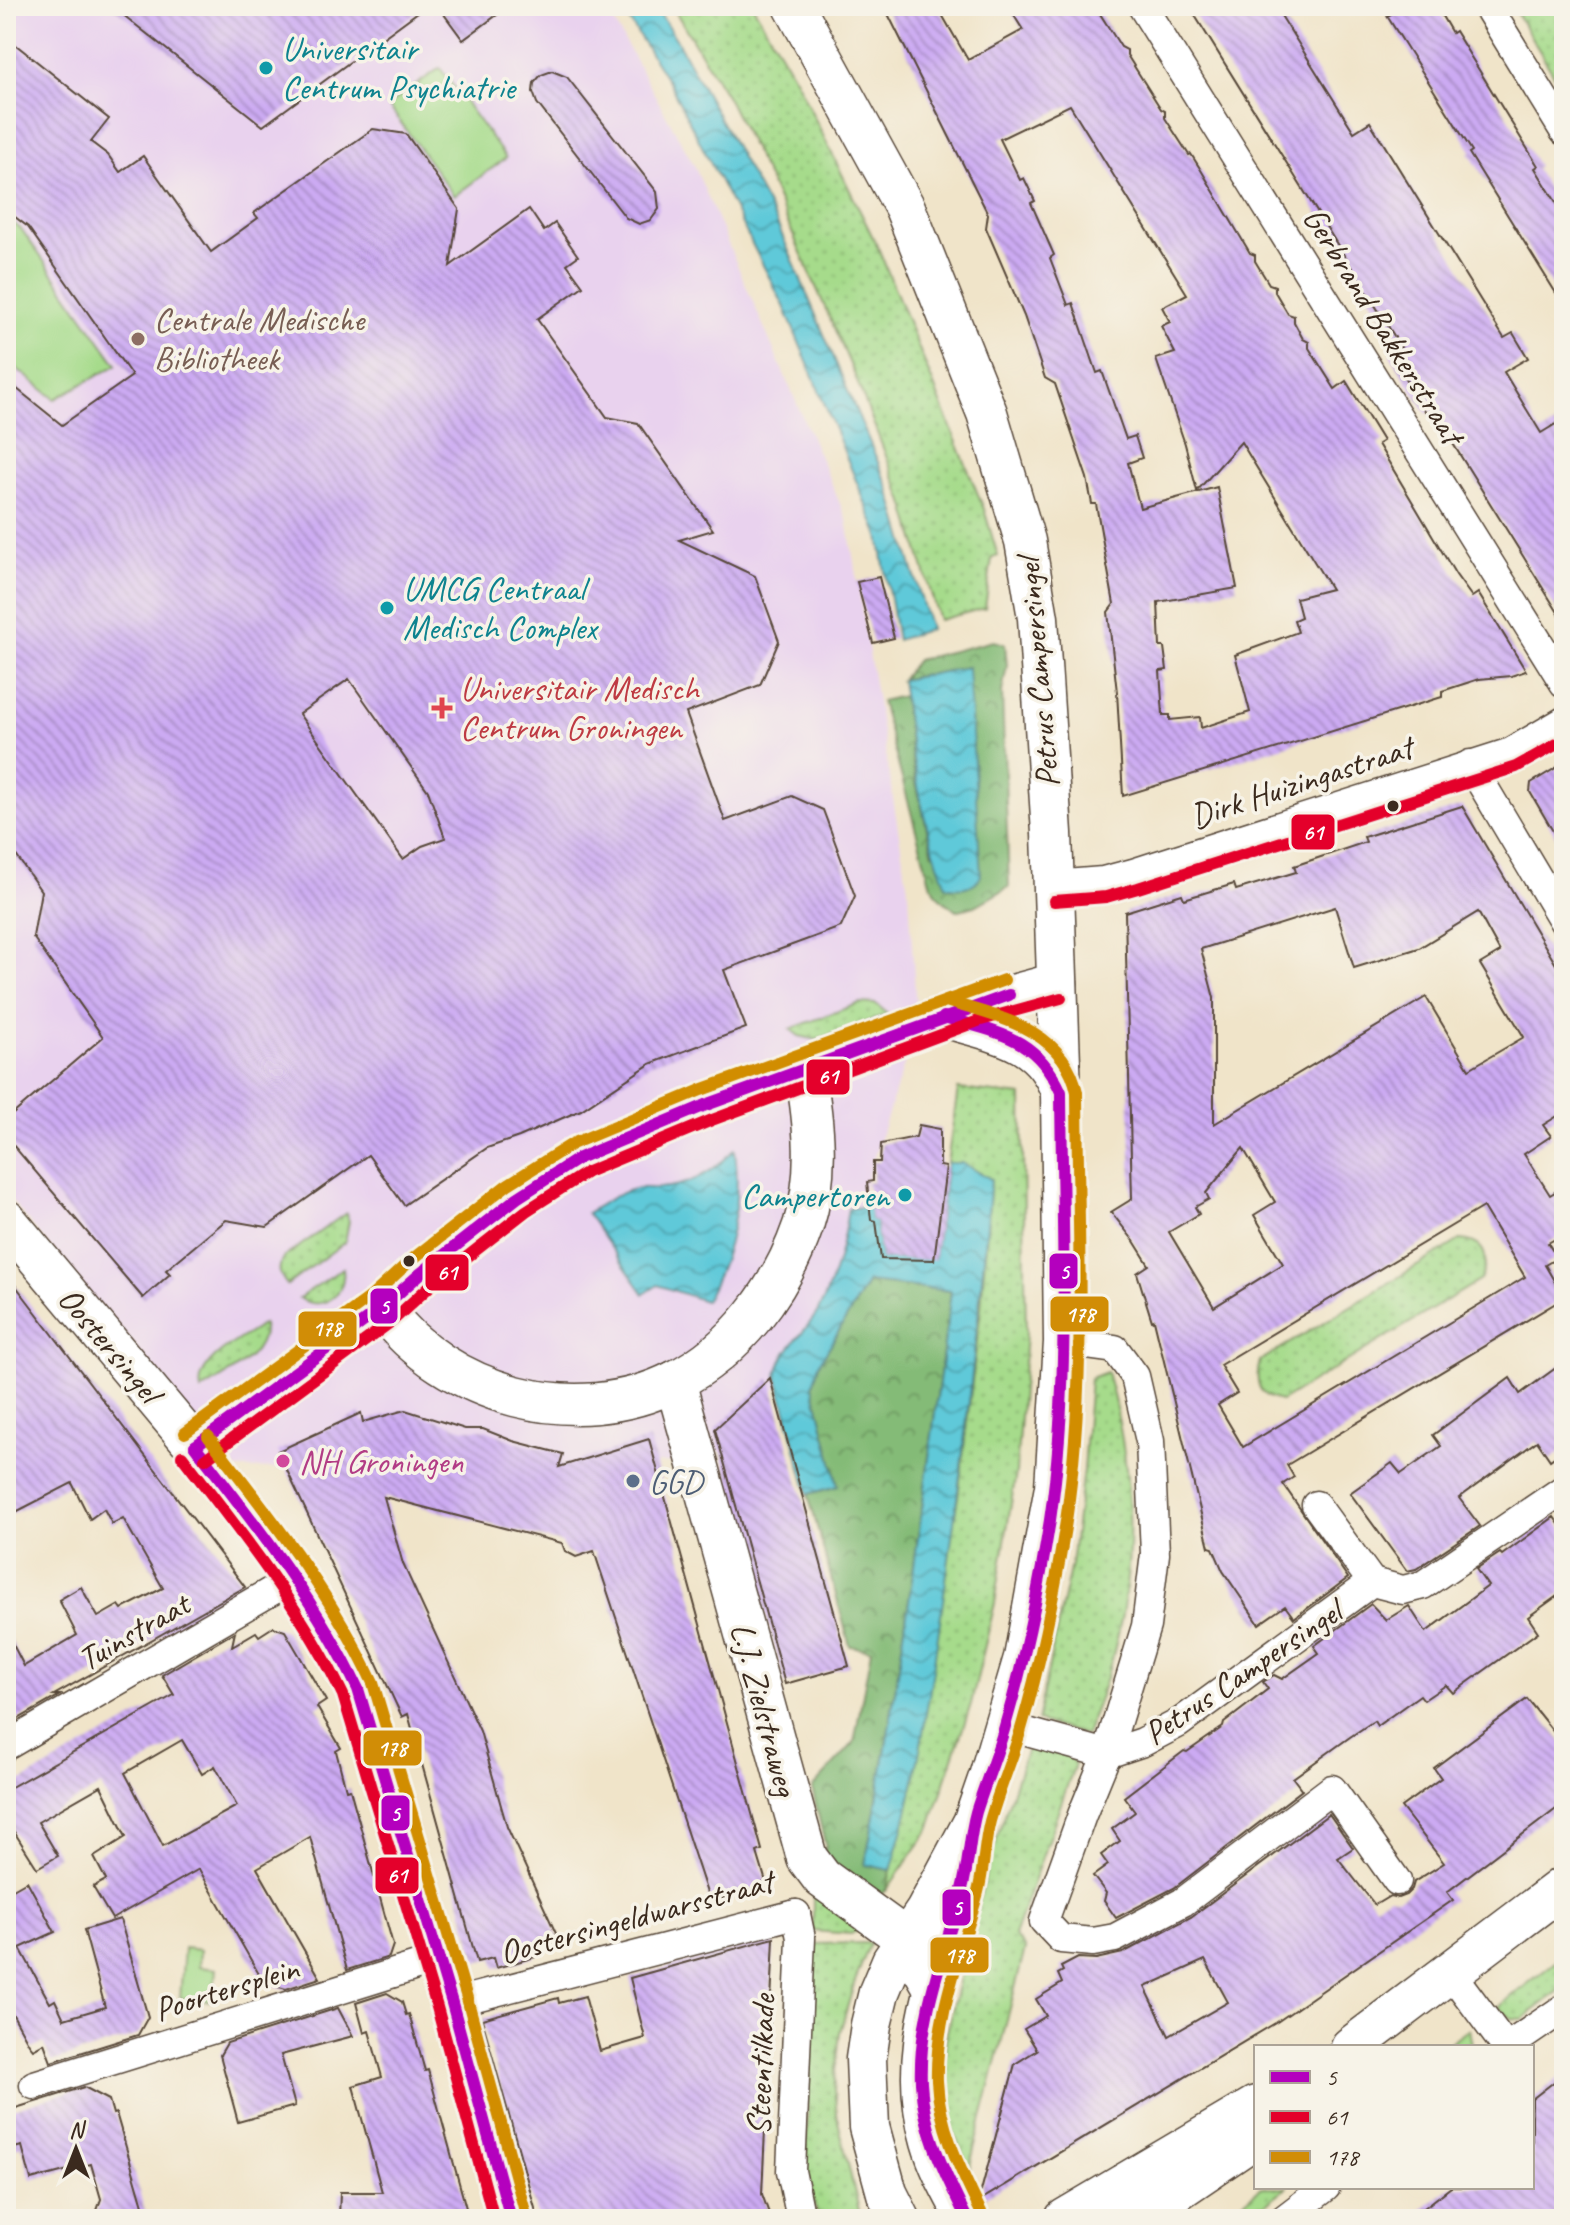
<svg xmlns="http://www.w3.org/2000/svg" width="1570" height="2225" font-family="Caveat,sans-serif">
  <defs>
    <pattern id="grass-dots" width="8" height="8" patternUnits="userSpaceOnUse" patternTransform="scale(2)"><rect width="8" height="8" fill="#a6db8b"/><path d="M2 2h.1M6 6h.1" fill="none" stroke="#90bc78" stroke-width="1.8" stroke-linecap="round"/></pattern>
    <pattern id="forest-crowns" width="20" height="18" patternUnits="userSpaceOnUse" patternTransform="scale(2)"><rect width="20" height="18" fill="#84bb77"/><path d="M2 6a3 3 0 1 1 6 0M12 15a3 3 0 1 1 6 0" fill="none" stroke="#6d9861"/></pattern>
    <pattern id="water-waves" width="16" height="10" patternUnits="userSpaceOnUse" patternTransform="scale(2)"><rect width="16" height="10" fill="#5fc9d9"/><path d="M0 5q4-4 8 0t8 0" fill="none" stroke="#50a3af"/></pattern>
    <pattern id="building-back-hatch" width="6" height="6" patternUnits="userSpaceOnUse" patternTransform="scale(2)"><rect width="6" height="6" fill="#ccaaf3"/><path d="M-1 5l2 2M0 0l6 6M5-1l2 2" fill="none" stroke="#a78bc4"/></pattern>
  </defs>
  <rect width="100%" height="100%" fill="#f7f3e8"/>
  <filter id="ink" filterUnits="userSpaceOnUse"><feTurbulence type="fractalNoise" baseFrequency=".0125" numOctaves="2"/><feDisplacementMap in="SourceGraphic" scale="16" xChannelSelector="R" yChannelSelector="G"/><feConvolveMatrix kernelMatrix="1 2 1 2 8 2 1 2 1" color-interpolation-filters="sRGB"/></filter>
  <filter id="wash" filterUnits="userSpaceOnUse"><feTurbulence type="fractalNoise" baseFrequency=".006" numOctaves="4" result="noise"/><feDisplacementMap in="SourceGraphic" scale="32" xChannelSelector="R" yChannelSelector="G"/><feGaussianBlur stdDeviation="1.8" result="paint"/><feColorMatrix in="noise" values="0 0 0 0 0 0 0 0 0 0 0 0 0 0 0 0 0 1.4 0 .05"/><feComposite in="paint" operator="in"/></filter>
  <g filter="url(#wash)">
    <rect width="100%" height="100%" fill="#f0e4c9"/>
    <path fill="#e9d2ee" d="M6,6H605L694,165L847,520L909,895L917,1025L869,1172L825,1323L731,1448L673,1463L237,1469L145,1362L6,1194Z"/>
    <g fill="url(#grass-dots)" stroke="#708254" stroke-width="2">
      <path d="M672,6H753L796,80L879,250L984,509L998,556L992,558L985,608L939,620L904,502L853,371L770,182L727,97Z"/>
      <path d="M1512,6H1564V91Z"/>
      <path d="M860,1003L876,1004L888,1014L817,1040L799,1036L790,1029Z"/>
      <path d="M958,1089L1022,1096L1026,1333L1016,1473L995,1603L971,1704L929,1830L886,1891L958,1497L981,1308L991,1179L962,1163H947Z"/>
      <path d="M346,1213L349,1221L345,1242L287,1285C279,1274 277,1270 283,1258Z"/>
      <path d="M1460,1240C1487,1242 1490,1258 1480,1280L1281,1401C1258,1397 1254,1382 1260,1361Z"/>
      <path d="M343,1268C347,1295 322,1313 299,1298Z"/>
      <path d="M263,1324C267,1357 225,1374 201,1391C194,1360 242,1339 263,1324Z"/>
      <path d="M1107,1372C1132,1461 1138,1557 1115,1647C1108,1677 1096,1705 1086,1735L1037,1721L1071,1564L1083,1470L1090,1378Z"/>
      <path d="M1027,1749L1067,1755L1075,1764L1014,1936L1025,1949L969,2169L951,2127L943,2089L946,2036L988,1864Z"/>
      <path d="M817,1895L860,1929L851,1934L813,1931V1898Z"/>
      <path d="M870,1943L854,1984L840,2032L834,2090L838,2121L861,2219H818L806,2169L813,1944Z"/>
      <path d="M1564,1955V1987L1523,2019L1511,2018L1498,2007Z"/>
      <path d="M1469,2029L1472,2045L1469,2047H1445Z"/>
      <path d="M1262,2187H1287L1246,2219H1220Z"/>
    </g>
    <g fill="url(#forest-crowns)" stroke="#60724a" stroke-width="2">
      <path d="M993,641L1005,644L1007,666L1002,692L1009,887L975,906L956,911L939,897L930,882L881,701L903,696L915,778L933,854L967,667L901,680L917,660Z"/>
      <path d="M868,1282L951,1291C926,1483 901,1674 865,1865L891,1870L886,1891L877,1897L817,1852L826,1848L812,1788L854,1743L871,1650L850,1646L808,1494L838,1486L813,1386L819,1364Z"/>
    </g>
    <g fill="#a6db8b" stroke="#708254" stroke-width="2">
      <path d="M440,68L506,158L454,196L388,105Z"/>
      <path d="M6,217L22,230L117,365L55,399L6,360Z"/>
      <path d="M184,1948L200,1950L199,1967L216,1969L213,2001L180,1998Z"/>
    </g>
    <g fill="url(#water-waves)" stroke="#4d7a7c" stroke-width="2">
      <path d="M620,6H655L676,39L776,221L889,488L930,629L897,640L879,536L784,306L670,84Z"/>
      <path d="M968,667L981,876C973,889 960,889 946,886C920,820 911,751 901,680Z"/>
      <path d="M735,1149C741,1205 732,1252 705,1301L658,1285L644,1294L587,1213C603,1203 620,1191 639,1188C645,1187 651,1189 658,1188C689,1187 714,1172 735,1149Z"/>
      <path d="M947,1163H962L991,1179C979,1323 963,1465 942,1608C929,1696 918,1785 891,1870L865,1865C901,1675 926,1483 951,1291L868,1282L819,1364L813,1386L838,1486L808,1494L777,1378C778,1352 806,1333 818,1311C835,1279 843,1245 848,1209L870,1206L871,1219L876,1221L881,1259H934Z"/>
    </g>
    <g id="blocks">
      <g fill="url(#building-back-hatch)" fill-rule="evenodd">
        <path d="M112,6H426L263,126Z"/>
        <path d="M438,6H509L463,40Z"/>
        <path d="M884,6H937L968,60L1023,30L1008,6H1095L1121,47L1127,50V55L1161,109L1165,111V118L1189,155L1191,154L1201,170L1250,253L1255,255V261L1269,284L1275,286V292L1288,314L1294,316V322L1303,339L1309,342V348L1335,389L1346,381L1383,441L1378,444L1456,575L1472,597L1478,593L1526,671L1511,676L1479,679L1442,691V697L1123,796L1117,692L1108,612L1114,604L1096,504H1092L1087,478L1055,384L1045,378L1024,316L986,228L988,214ZM1070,105L1187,294L1162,307L1170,322L1161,326L1175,353L1156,359L1185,444L1197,491L1241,442L1331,589L1296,598L1301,617L1294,620L1298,632L1235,655L1250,712L1201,728L1200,717L1170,720V715H1163L1160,671L1167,670L1164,647H1160L1158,602L1237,588L1217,487L1140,508L1128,463L1142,458L1135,436L1126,439L1102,371L1097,373L1073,303L1068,305L1050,258L1054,255L1031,203L1035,201L1024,178L1020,180L1000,139Z"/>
        <path d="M1189,6H1275L1354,132L1370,122L1504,338L1513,333L1528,358L1504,372L1541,433L1564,419V622L1432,410L1427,414L1390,354L1401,347Z"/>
        <path d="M1386,6H1436L1452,33L1455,31L1538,166L1535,168L1564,215V306L1469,153L1472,151L1387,16L1391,14Z"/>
        <path d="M6,37L109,119L91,142L108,155L120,172L143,156L211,252L258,218L254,213L373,129L406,134L459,209L450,266L529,209L544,231L555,223L578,256L567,264L583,286L537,319L607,417L638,423L713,530L679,540L755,576L779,641L760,685L686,713L725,821L792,796L823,810L855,896L841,927L724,970L746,1028L650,1064L581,1110L519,1137L487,1148L404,1205L368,1155L267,1227L226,1220L166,1270L170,1274L143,1298L6,1137V1120L103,1037L33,937L41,891L6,841V380L62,425L132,376L28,227L6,210ZM349,679L428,791L445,838L422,846L403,859L299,714Z"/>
        <path d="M552,71L567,77L657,192L659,209L651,220L639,224L626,218L537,103L533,92L534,83L541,75Z"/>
        <path d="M879,577L894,638L873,643L857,582Z"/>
        <path d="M1564,763V850L1530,792L1531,783Z"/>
        <path d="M1462,806L1564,978V1112L1543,1125L1551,1136L1524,1154L1550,1195L1555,1192L1564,1208V1234L1548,1243L1557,1258L1545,1265L1564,1298L1287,1465L1294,1477L1283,1484L1348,1578L1294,1618L1285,1606L1259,1624L1223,1571L1213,1548L1209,1547L1154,1320L1152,1321L1137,1273L1149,1265L1134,1241L1111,1212L1132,1199L1125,912L1182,894L1184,899L1234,884L1236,890L1296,872L1294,866L1366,842L1364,837ZM1335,907L1354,968L1419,948L1478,912L1500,952L1480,964L1524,1037L1469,1069L1426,997L1214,1124V998L1201,949ZM1243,1148L1275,1202L1254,1215L1283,1264L1214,1307L1169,1232L1199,1214L1195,1207L1209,1199L1206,1193ZM1483,1207L1525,1277L1243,1447L1218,1405L1237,1393L1220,1365Z"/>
        <path d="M919,1125L940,1129V1166L946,1167L934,1260L881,1259L876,1221L871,1220L867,1182L873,1181V1162H880L881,1144L916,1137Z"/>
        <path d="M6,1273L245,1587L54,1695H60L6,1726V1631L24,1666L77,1635L59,1600L81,1587L98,1617L119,1605L122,1609L163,1588L123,1518L112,1524L104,1509L90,1519L72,1483L6,1517Z"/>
        <path d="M1564,1362V1450L1550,1460L1537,1441L1459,1498L1480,1526L1416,1569L1407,1571L1350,1493L1392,1463L1401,1474L1441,1446L1433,1435L1510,1378L1520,1394Z"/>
        <path d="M770,1378L849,1666L785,1684L715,1429Z"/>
        <path d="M405,1410L465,1429H483L513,1441L563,1454L559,1467L649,1439L762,1850L757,1852L766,1882L758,1885L759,1888L710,1902L594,1551L576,1557L565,1551L562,1543L384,1497L403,1564L480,1731L507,1827L559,1940L532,1947L535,1957L496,1968L493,1958L477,1962L408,1714L402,1717L278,1451L361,1413L363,1422Z"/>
        <path d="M1554,1517L1564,1531V1591L1528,1617L1538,1632L1453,1693L1446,1685L1424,1700L1420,1695L1377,1726L1374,1721L1350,1737L1293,1778L1302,1790L1174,1888L1116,1918L1104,1901L1106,1893L1093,1876L1108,1865L1101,1855L1120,1841L1112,1829L1135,1812L1124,1797L1184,1751L1187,1752L1223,1727L1224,1723L1268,1689L1263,1682L1274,1675L1282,1679L1319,1653L1314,1646L1371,1604L1386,1620L1409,1606L1426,1632L1488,1586L1476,1569L1500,1553L1502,1555Z"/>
        <path d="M273,1627L285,1631L326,1701L317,1707L341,1748L336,1751L346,1790L350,1789L393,1945L389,1957L347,1970L310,1837L257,1868L320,1978L286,1989L264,1983L199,1869L112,1919L93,1887L106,1880L94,1857L126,1837L101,1786L38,1822L58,1856L37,1868L6,1819V1790L174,1695L162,1675L235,1632L232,1646L256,1632L259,1636ZM182,1740L202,1774L215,1766L237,1806L163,1846L125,1773Z"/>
        <path d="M1527,1699L1564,1745V1803L1447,1892L1453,1900L1277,2022L982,2199L980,2195L1015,2064L1037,2050L1024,2029L1046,2016L1036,1999L1062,1983L1058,1974L1063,1971L1061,1967L1078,1958L1096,1959L1123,1953L1191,1917L1329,1814L1353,1848L1338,1858L1375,1905L1390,1896L1398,1898L1406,1895L1412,1889L1414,1882L1444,1863L1401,1807L1441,1778L1434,1768ZM1205,1960L1228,2002L1169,2036L1145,1987Z"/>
        <path d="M27,1881L55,1932L20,1948L50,2003L55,2000L64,2019L105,2007L84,1930L120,1919L148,2017L138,2035L51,2062L44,2043L33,2049L29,2044L6,2002V1893Z"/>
        <path d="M774,1938L762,2194L771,2219H715V2215L665,2219H538L482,2019L558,1998L559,2003L585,1996L600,2051L645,2038L630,1978Z"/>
        <path d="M387,1993L402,2002L406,2015L409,2014L425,2071L428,2070L469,2219L339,2218L340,2192H382L353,2086L382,2077L369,2031L364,2033L356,2003Z"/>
        <path d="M338,2008L353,2036L281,2055L295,2106L238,2122L220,2055L227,2043Z"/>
        <path d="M1564,2074V2219H1410L1451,2187H1532V2099Z"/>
        <path d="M84,2087L109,2100L113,2114L116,2113L147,2219H94L101,2199L91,2164L31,2180L22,2146L6,2150V2111Z"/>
      </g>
    </g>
  </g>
  <g filter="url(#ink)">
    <use href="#blocks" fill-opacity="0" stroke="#564638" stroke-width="2"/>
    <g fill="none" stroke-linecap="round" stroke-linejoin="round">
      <g stroke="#564638" stroke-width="31">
        <g id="street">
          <path d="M1142,6L1564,683"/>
          <path d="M1487,6L1564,131"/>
          <path d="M1470,764L1564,922"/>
          <path d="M1053,885L1103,881L1133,873L1511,752L1564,721"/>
          <path d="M1064,1342L1115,1349L1135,1376L1150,1441L1155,1554L1146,1626L1107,1754L1082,1815L1044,1921L1061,1939L1093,1942L1115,1938L1183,1902L1332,1789L1397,1881"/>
          <path d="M1316,1505L1372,1582"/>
          <path d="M1005,1726L1107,1754L1143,1742L1179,1723L1372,1582L1403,1590L1423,1585L1564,1489"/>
          <path d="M6,1746L294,1578"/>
          <path d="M796,1914L801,1938L791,2171L801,2219"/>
          <path d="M1451,1973L1506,2047"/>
          <path d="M452,2003L796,1914"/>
          <path d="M1507,2047L1564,2008"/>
          <path d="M34,2085L439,1959"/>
          <path d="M1284,2219L1326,2187"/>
        </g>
      </g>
      <g stroke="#564638" stroke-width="43">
        <g id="secondary">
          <path d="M794,6L905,208L987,413L1025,541L1038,618L1052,833L1061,1092L1064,1342L1055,1487L1024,1658L989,1777L973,1823L926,1911L892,1961L879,1992L871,2025L866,2059L869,2127L887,2193L900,2219"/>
          <path d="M944,1017C994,1033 1042,1036 1061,1092"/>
          <path d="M6,1220L195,1446L308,1595L342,1651L358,1689L370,1728L452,2003L511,2219"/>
          <path d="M675,1381L807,1858L822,1878L906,1939L934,1988"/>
          <path d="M195,1446L382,1308C447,1396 576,1431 675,1381C736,1350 781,1290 803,1226C820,1175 814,1122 805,1070L976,1005L1057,983"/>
          <path d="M966,1866C950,1962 902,2042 931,2141C939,2169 954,2194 967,2219"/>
          <path d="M1351,2047L1564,1886"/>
          <path d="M1065,2219L1256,2106"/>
          <path d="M1135,2219L1256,2137"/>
        </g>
      </g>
      <use href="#street" stroke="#fff" stroke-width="28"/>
      <use href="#secondary" stroke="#fff" stroke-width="40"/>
      <g stroke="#f7f3e8" stroke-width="18">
        <g id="bus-1">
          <path d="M944,1017C998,1033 1036,1036 1061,1092C1062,1235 1071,1378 1050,1520C1039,1589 1025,1658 1005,1726C997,1755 985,1783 976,1812C969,1837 969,1864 962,1889C945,1952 918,2016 921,2083C923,2131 946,2176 967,2219"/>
          <path d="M195,1446L382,1308L420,1274L517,1198L579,1158L706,1105L1009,995"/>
          <path d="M195,1446C255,1524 316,1600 358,1689L452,2003L511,2219"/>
        </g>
      </g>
      <g stroke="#f7f3e8" stroke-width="18">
        <g id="bus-2">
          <path d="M1054,901L1106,897L1138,888L1516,767L1564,740"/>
          <path d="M182,1456C241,1533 301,1607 343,1695L437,2007L494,2219"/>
          <path d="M205,1459L392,1321L430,1286L526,1211L587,1172L712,1120L981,1020L1061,998"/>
        </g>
      </g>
      <g stroke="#f7f3e8" stroke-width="18">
        <g id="bus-3">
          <path d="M949,1002C1000,1017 1064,1030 1077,1092C1078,1235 1087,1379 1066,1521C1055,1591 1041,1661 1021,1729C1012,1760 999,1789 990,1821C984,1844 984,1869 978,1892C961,1954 935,2016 937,2081C939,2128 961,2171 981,2212"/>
          <path d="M185,1433L372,1296L410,1261L507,1185L572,1144L701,1090L1004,980"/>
          <path d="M208,1436C269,1515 331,1592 373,1683L467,1998L526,2215"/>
        </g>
      </g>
      <use href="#bus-1" stroke="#b400be" stroke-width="12"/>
      <use href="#bus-2" stroke="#e4002b" stroke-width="12"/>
      <use href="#bus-3" stroke="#d18d06" stroke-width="12"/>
    </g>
  </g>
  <g fill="#0f9aa8" stroke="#f7f3e8" stroke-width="3">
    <circle cx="266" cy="68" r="8"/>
    <circle cx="387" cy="608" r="8"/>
    <circle cx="905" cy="1195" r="8"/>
  </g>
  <circle fill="#8d6e63" stroke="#f7f3e8" stroke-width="3" cx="138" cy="339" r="8"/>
  <path fill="#e0444e" stroke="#f7f3e8" stroke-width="3" d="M438 696h8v8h8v8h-8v8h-8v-8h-8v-8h8z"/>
  <g fill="#3b2a1e" stroke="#f7f3e8" stroke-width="3">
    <circle cx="1393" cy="806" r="7"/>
    <circle cx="409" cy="1261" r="7"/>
  </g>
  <circle fill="#d1479c" stroke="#f7f3e8" stroke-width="3" cx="283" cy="1461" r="8"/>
  <circle fill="#5c6f8a" stroke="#f7f3e8" stroke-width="3" cx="633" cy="1481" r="8"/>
  <g text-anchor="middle" stroke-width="7" stroke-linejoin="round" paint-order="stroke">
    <g font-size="34" fill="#0d838f" stroke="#f7f3e8" text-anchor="start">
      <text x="282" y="60">Universitair<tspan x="282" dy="39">Centrum Psychiatrie</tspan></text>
      <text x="403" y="600">UMCG Centraal<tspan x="403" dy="39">Medisch Complex</tspan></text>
      <text x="889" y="1207" text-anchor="end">Campertoren</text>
    </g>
    <g font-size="34" fill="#785e54" stroke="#f7f3e8" text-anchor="start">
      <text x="154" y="331">Centrale Medische<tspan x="154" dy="39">Bibliotheek</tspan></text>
    </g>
    <g font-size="34" fill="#3b2a1e" stroke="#f7f3e8">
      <text transform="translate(1384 325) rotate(58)" y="12">Gerbrand Bakkerstraat</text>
      <text transform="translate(1037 673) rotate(-95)" y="12">Petrus Campersingel</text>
      <text transform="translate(1301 781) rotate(-18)" y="12">Dirk Huizingastraat</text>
      <text transform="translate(110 1344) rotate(50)" y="12">Oostersingel</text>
      <text transform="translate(133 1631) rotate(-30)" y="12">Tuinstraat</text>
      <text transform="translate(1242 1672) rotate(-34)" y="12">Petrus Campersingel</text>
      <text transform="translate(765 1709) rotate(75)" y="12">L.J. Zielstraweg</text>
      <text transform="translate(636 1916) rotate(-15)" y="12">Oostersingeldwarsstraat</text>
      <text transform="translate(226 1988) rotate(-17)" y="12">Poortersplein</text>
      <text transform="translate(760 2065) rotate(-88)" y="12">Steentilkade</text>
    </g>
    <g font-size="34" fill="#be3a42" stroke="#f7f3e8" text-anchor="start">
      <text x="460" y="700">Universitair Medisch<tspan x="460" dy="39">Centrum Groningen</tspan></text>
    </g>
    <g font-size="34" fill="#b23c85" stroke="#f7f3e8" text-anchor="start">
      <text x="299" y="1473">NH Groningen</text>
    </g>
    <g font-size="34" fill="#4e5e75" stroke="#f7f3e8" text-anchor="start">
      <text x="649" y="1493">GGD</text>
    </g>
  </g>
  <g stroke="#f7f3e8" stroke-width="3">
    <rect x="1290" y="813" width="46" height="38" rx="8" fill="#e4002b"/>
    <rect x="805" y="1058" width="46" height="38" rx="8" fill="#e4002b"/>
    <rect x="1048" y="1252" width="31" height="38" rx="8" fill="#b400be"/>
    <rect x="424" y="1253" width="46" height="39" rx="8" fill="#e4002b"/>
    <rect x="369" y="1287" width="30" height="38" rx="8" fill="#b400be"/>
    <rect x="1049" y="1295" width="61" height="38" rx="8" fill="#d18d06"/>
    <rect x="297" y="1310" width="61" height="38" rx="8" fill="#d18d06"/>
    <rect x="362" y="1729" width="61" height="38" rx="8" fill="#d18d06"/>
    <rect x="380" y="1794" width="31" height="38" rx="8" fill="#b400be"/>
    <rect x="374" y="1856" width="46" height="39" rx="8" fill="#e4002b"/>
    <rect x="941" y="1888" width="31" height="39" rx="8" fill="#b400be"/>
    <rect x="929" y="1936" width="61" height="38" rx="8" fill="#d18d06"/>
  </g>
  <g font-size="22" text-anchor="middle" font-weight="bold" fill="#fff">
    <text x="1313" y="840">61</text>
    <text x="828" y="1084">61</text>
    <text x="1064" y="1279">5</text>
    <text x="447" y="1280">61</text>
    <text x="384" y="1314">5</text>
    <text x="1080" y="1322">178</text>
    <text x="327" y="1336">178</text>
    <text x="392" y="1756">178</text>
    <text x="395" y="1821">5</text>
    <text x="397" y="1883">61</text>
    <text x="957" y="1915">5</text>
    <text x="959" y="1963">178</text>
  </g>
  <rect width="1570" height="2225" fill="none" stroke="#f7f3e8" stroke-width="32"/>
  <rect x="1254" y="2045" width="280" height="144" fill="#f7f3e8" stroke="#aca397" stroke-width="2"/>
  <rect x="1270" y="2071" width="40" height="12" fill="#b400be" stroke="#aca397" stroke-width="2"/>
  <text x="1326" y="2085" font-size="24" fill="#3b2a1e">5</text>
  <rect x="1270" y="2111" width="40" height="12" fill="#e4002b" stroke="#aca397" stroke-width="2"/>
  <text x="1326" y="2125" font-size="24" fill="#3b2a1e">61</text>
  <rect x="1270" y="2151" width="40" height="12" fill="#d18d06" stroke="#aca397" stroke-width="2"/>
  <text x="1326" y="2165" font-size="24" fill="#3b2a1e">178</text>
  <g transform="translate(76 2149)" stroke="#f7f3e8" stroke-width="6" paint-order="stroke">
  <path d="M0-6L14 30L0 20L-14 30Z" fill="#3b2a1e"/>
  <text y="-12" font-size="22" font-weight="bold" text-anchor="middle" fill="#3b2a1e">N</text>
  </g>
</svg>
